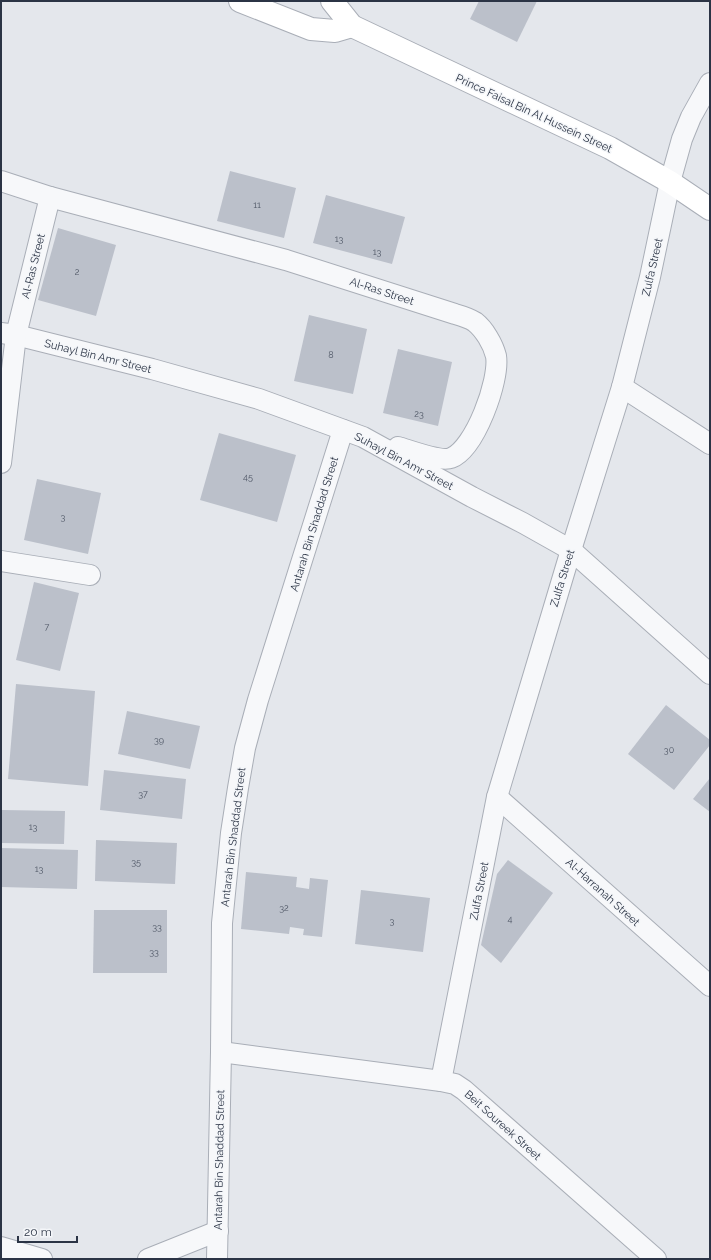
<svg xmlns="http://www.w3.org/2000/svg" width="711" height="1260" font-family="Raleway,sans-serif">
  <rect width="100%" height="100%" fill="#e4e7ec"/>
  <g fill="#bbc0ca">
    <path d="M479,1H537L517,42L470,19Z"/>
    <path d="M230,171L296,188L284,238L217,221Z"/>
    <path d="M326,195L405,217L392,264L313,243Z"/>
    <path d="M58,228L116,245L96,316L38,300Z"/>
    <path d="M309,315L367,329L353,394L294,381Z"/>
    <path d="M398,349L452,362L438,426L383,413Z"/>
    <path d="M219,433L296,455L277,522L200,500Z"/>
    <path d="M37,479L101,493L88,554L24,540Z"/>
    <path d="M34,582L79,593L60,671L16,660Z"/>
    <path d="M16,684L95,691L88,786L8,779Z"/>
    <path d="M666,705L710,740V745L674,790L628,754Z"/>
    <path d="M127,711L200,726L190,769L118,754Z"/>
    <path d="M104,770L186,779L182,819L100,810Z"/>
    <path d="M710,778V812L693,799Z"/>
    <path d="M2,810L65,811L64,844L1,843Z"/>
    <path d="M96,840L177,843L175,884L95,881Z"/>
    <path d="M1,848L78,850L77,889L1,887Z"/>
    <path d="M508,860L553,893L501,963L481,945L497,874Z"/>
    <path d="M246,872L297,877L296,887L309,889L310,878L328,880L322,937L303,935L304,929L290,927L289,934L241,929Z"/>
    <path d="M361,890L430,898L423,952L355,944Z"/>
    <path d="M94,910H167V973H93Z"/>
  </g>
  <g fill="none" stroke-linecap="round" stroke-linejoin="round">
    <g stroke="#a9aeb7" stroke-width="22">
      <g id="street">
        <path d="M1,181L50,197L286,260L455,314C462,316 469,318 475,322C484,329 493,344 496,356C500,380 475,449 451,458C440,462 409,450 398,447"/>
        <path d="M1,333L16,335L152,369L259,399L363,437L472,497L523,523L571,550L710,674"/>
        <path d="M622,387L710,444"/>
        <path d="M1,463L16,335L50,197"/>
        <path d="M1,561L90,575"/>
        <path d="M497,797L710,986"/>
        <path d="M221,1052L441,1081L455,1084L464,1090L656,1259"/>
        <path d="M441,1081L497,797L571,550L622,387L650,277L670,182L682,139L691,117L710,83"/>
        <path d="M1,1247L42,1259"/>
        <path d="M148,1259L218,1231"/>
        <path d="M217,1259L221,1052L222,923L231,833L238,788L245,748L258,700L343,430"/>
      </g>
    </g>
    <g stroke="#a9aeb7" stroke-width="24">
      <g id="secondary">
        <path d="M240,1L311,29L335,31L352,26"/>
        <path d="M332,1L352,26L610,148L670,182L710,209"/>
      </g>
    </g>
    <use href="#street" stroke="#f7f8fa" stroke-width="20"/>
    <use href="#secondary" stroke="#fff" stroke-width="22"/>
  </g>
  <g text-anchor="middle" stroke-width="3" stroke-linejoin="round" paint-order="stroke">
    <g font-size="9" fill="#4f5766">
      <text x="257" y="208">11</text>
      <text x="339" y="242">13</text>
      <text x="377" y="255">13</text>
      <text x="77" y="275">2</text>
      <text x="331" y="358">8</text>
      <text x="419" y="417">23</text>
      <text x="248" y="480">45</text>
      <text x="63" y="520">3</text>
      <text x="47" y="630">7</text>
      <text x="159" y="743">39</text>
      <text x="669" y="753">30</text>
      <text x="143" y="797">37</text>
      <text x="33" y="830">13</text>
      <text x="136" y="865">35</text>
      <text x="39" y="872">13</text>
      <text x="284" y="911">32</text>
      <text x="510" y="922">4</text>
      <text x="392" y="924">3</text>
      <text x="157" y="930">33</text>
      <text x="154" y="955">33</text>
    </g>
    <g font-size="11" fill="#2b3445" stroke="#f4f6f9">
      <text transform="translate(534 113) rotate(25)" y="4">Prince Faisal Bin Al Hussein Street</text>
      <text transform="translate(33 266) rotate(-76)" y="4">Al-Ras Street</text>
      <text transform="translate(652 267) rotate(-77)" y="4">Zulfa Street</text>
      <text transform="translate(382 291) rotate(18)" y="4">Al-Ras Street</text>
      <text transform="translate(98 356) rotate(14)" y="4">Suhayl Bin Amr Street</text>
      <text transform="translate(404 461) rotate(28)" y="4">Suhayl Bin Amr Street</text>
      <text transform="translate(314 524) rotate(-73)" y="4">Antarah Bin Shaddad Street</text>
      <text transform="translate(562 578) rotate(-73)" y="4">Zulfa Street</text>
      <text transform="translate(233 837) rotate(-83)" y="4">Antarah Bin Shaddad Street</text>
      <text transform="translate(479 891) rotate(-79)" y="4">Zulfa Street</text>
      <text transform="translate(603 892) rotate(42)" y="4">Al-Harranah Street</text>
      <text transform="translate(503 1125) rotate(42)" y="4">Beit Soureek Street</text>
      <text transform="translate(219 1160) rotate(-89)" y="4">Antarah Bin Shaddad Street</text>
    </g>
  </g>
  <rect width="711" height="1260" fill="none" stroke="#2b3445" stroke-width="4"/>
  <path d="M18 1236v6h59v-6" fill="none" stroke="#2b3445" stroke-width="2"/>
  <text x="24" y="1236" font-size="12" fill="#2b3445" stroke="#f4f6f9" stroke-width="3" paint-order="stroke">20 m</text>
</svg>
